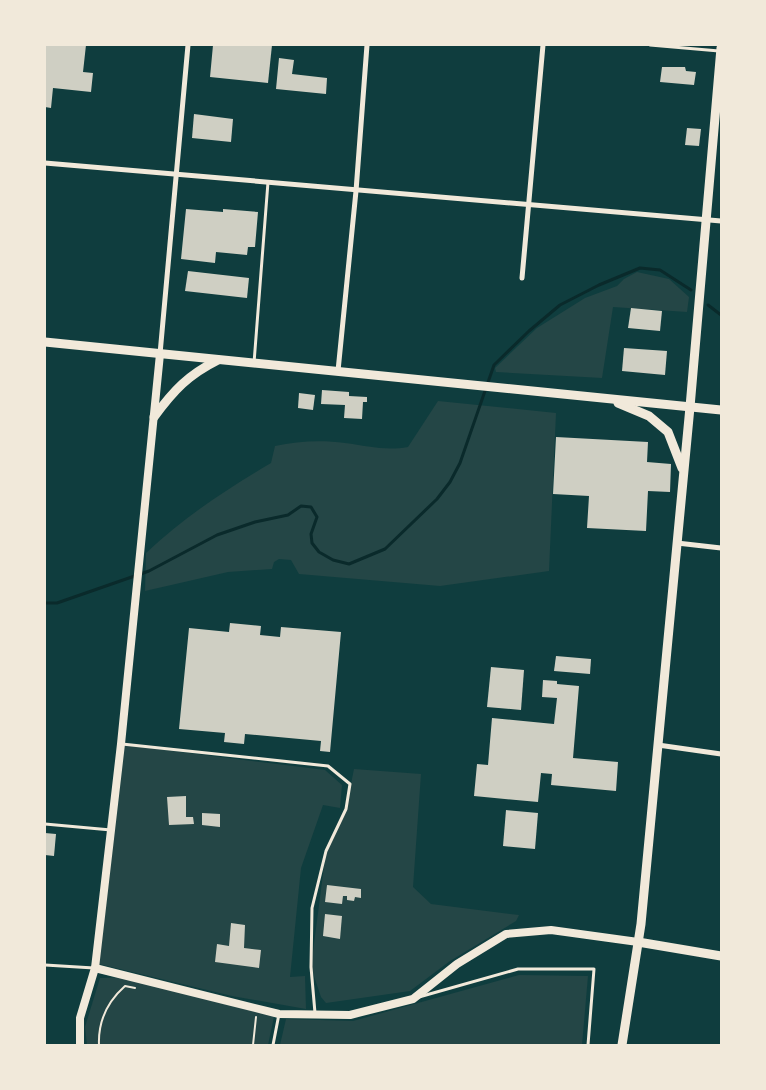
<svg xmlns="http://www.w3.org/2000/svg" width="766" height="1090" font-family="'Crimson Pro',serif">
  <rect width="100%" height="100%" fill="#0f3d3e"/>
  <g fill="#244646">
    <path d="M637,272L669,279L689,297L687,312L613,307L602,378L496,372L495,368L537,328L585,298L617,286L624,279Z"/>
    <path d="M438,401L556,413L549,571L440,586L299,574L291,560L279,559L274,562L272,569L228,572L145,591L146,553C184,517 227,489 271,463L275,446C298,441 322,440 345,443C367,446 386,451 408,447Z"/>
    <path d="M125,745L325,770L342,785L340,808L323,805L301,868L290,977L305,976L306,1009L232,996L99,964Z"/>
    <path d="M354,769L421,774L413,887L431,904L519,915L516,921L450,961L410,991L326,1003L321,997L311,967L326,851L346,809Z"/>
    <path d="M519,975L588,976L582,1045H280L286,1019L353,1021Z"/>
    <path d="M129,977L275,1012L268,1045H87L85,1027L100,978Z"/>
  </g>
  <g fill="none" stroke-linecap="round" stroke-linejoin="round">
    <g stroke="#0a2a2b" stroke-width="3">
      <path d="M708,305L721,315"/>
      <path d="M45,603H57L149,571L217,535L255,522L288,515L301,506L311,507L317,517L311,534L312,543L319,552L333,560L349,564L385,549L437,499L450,482L460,463L494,365L529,331L560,305L599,285L640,268L660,270L691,290"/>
    </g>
  </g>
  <g fill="#cfcfc3">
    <path d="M45,45H86L83,72L93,73L91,92L53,88L51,108L45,107Z"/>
    <path d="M213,45H272L268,83L210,77Z"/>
    <path d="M279,58L294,60L292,74L327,78L326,94L276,89Z"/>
    <path d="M662,67H685L686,71L696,72L694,85L660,82Z"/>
    <path d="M194,114L233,119L231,142L192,138Z"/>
    <path d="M687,128L701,129L699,146L685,145Z"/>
    <path d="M186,209L223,212V209L258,212L255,247H248L247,255L216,252L215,263L181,259Z"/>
    <path d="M188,271L249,278L247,298L185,291Z"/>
    <path d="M631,308L662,311L660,331L628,328Z"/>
    <path d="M624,348L667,351L665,375L622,371Z"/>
    <path d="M322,390L349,392V396L367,397V402H363L362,419L344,418L345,405L321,404Z"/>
    <path d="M299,393L315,395L313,410L298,408Z"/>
    <path d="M556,437L648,442L647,462L671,464L670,492L648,491L646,531L587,528L589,496L553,494Z"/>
    <path d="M230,623L261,626L260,635L280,637L281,627L341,632L330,752L320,751L321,741L245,734L244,744L224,742L225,733L179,729L189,628L229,632Z"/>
    <path d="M556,656L591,659L590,674L554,671Z"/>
    <path d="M491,667L524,670L521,710L487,707Z"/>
    <path d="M543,680L557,681V684L579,686L573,758L618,762L616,791L551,785L552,774L541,773L538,802L474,796L477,764L488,765L492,718L554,724L557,698L542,697Z"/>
    <path d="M186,796V817H193L194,824L169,825L167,797Z"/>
    <path d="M506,810L538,813L535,849L503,846Z"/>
    <path d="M202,813L220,814V827L202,825Z"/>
    <path d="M45,833L56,834L54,856L45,855Z"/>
    <path d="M327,885L361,889V898L355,897L354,901L347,900V896H343L342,904L325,902Z"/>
    <path d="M325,914L342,916L340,939L323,936Z"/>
    <path d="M231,923L245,925L244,948L261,950L259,968L215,962L217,944L229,946Z"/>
  </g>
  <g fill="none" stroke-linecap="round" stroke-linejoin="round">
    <g stroke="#f1e9da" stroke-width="2">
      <path d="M99,1045C98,1021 107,1002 125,986L135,988"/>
      <path d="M253,1045L256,1017"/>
    </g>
    <g stroke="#f1e9da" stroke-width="3">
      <path d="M650,45L719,51"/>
      <path d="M254,363L268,182"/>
      <path d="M122,744L328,766L350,784L346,809L326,851L312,908L311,967L315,1013"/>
      <path d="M45,824L111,830"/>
      <path d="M45,965L94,968"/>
      <path d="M419,997L518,969H594L588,1045"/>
      <path d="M273,1045L279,1014"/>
    </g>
    <g stroke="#f1e9da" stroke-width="5">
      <path d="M45,163L721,221"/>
      <path d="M522,278L543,45"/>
      <path d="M160,354L188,45"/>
      <path d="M338,371L356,191L367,45"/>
      <path d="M677,543L721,548"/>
      <path d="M658,745L721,754"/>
    </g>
    <g stroke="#f1e9da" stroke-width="8">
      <path d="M95,968L279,1014L350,1015L413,999L457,964L506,934L551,930L638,942"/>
      <path d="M80,1045V1018L95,968L121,744L160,354"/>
    </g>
    <g stroke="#f1e9da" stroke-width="9">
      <path d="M45,342L721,410"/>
      <path d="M618,403L649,416L668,432L682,468"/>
      <path d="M154,417C174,390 188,375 218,360"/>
      <path d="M638,942L721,956"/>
      <path d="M622,1045L641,924L690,407L721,48"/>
    </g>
  </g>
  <rect width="766" height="1090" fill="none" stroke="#f1e9da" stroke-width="92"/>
</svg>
